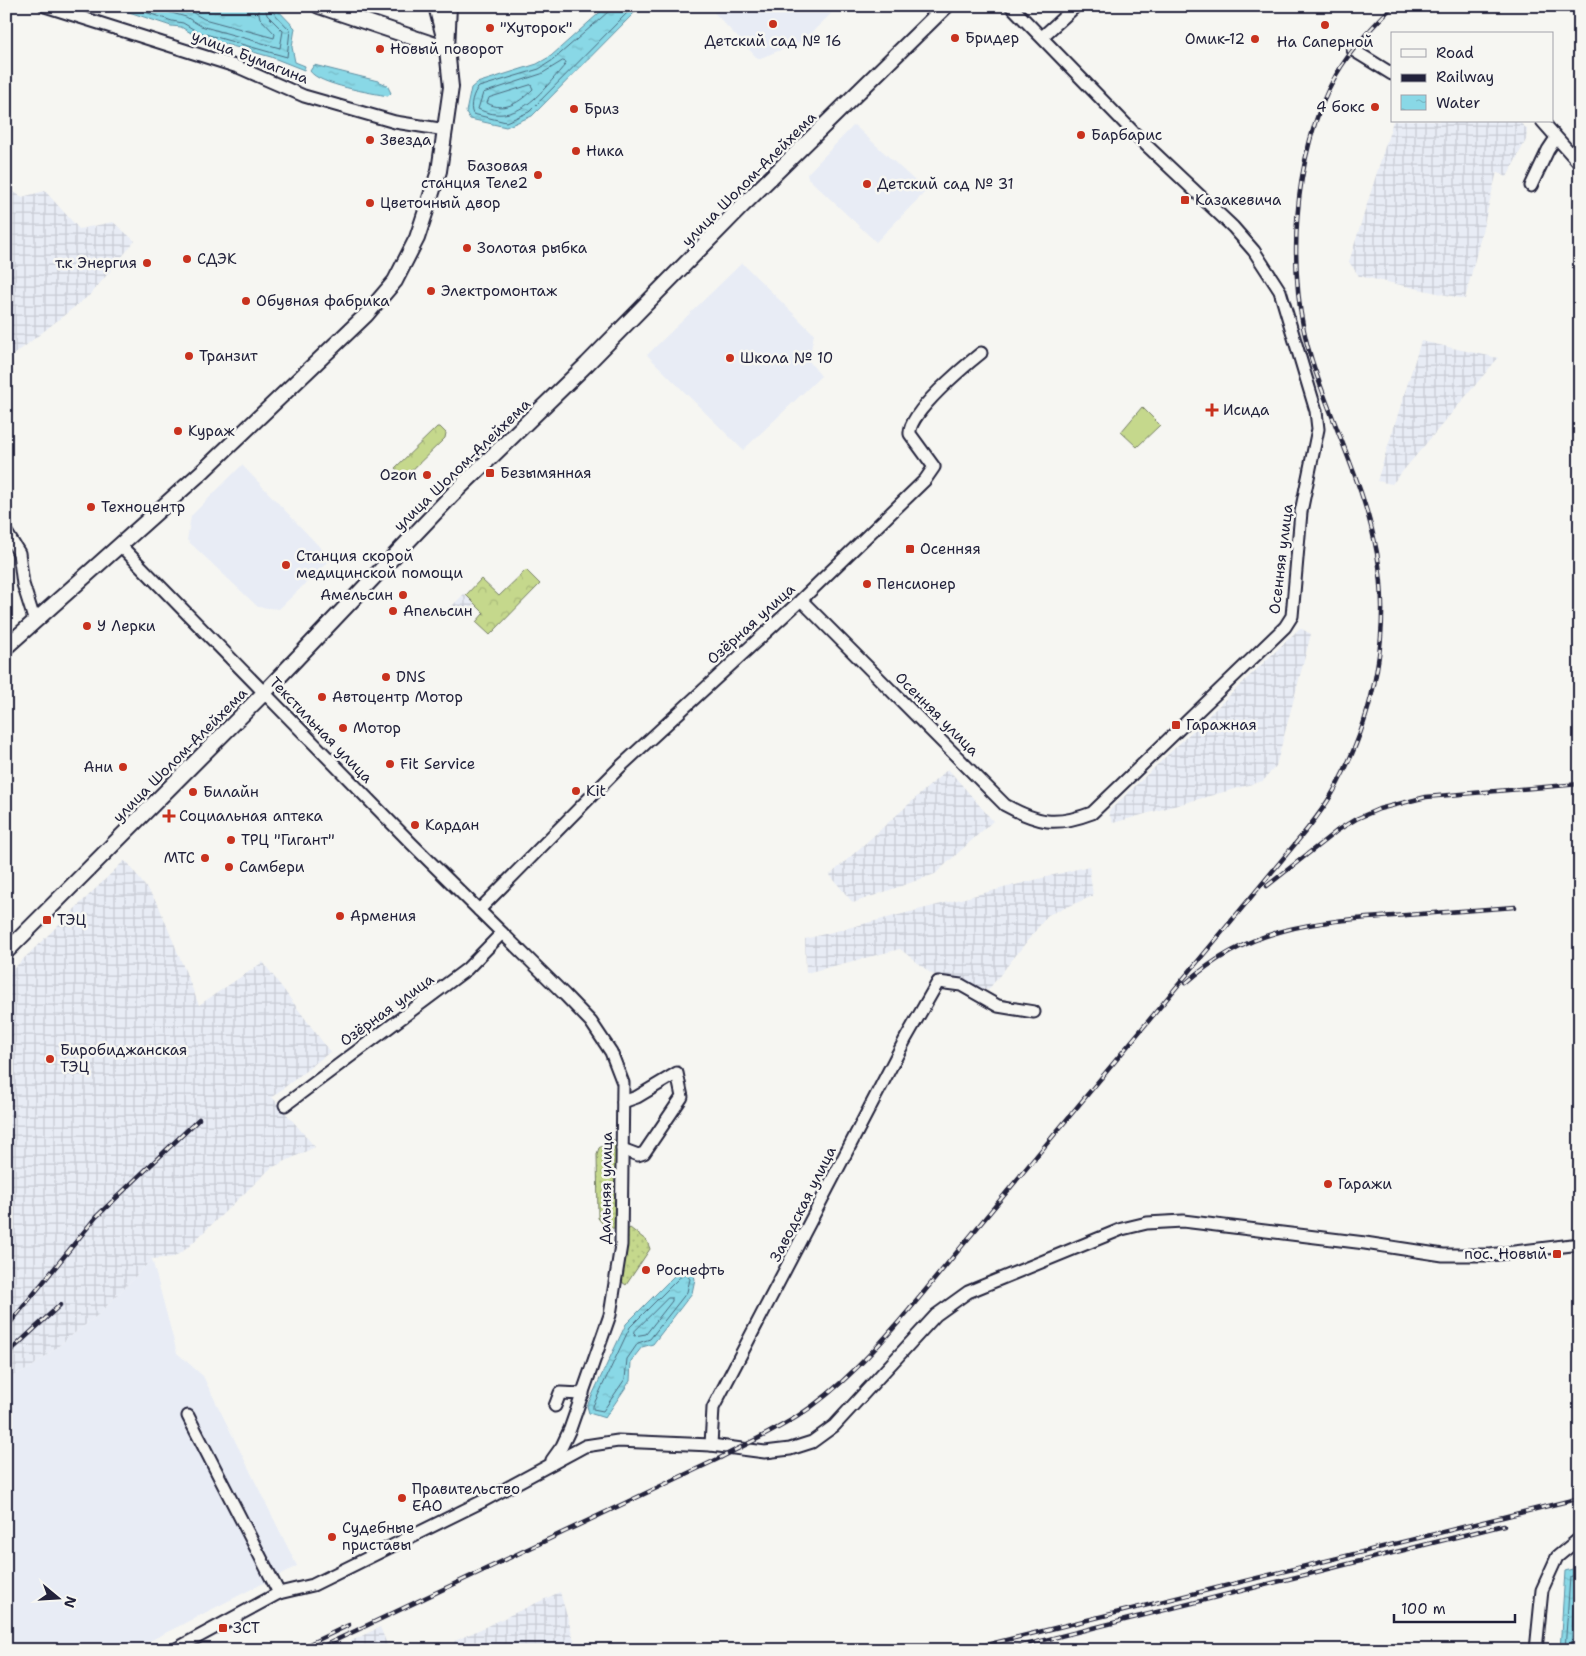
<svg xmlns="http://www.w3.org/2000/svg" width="1586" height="1656" font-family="'Shantell Sans',sans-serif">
  <defs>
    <pattern id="industrial-grid" width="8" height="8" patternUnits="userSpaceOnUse" patternTransform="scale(1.25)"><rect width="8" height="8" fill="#e8ecf5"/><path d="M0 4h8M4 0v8" fill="none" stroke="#c7cad3"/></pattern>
    <pattern id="grass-dots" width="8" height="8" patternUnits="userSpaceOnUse" patternTransform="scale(1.25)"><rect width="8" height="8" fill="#c5d88c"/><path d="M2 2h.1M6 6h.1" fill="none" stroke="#a9b97a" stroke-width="1.8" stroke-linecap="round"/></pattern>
    <pattern id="park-crowns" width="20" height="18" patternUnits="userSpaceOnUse" patternTransform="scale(1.25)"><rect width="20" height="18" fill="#c5d88c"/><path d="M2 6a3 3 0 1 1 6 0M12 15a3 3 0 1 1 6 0" fill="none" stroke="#a9b97a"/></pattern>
    <pattern id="water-ripples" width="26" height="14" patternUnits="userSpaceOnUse" patternTransform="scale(1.25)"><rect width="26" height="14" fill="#89d8e6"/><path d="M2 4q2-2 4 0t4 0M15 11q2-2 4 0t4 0" fill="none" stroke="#76b9c6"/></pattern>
  </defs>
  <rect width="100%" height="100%" fill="#f6f6f2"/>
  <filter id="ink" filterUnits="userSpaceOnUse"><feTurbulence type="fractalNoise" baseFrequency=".02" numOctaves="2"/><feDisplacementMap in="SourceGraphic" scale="10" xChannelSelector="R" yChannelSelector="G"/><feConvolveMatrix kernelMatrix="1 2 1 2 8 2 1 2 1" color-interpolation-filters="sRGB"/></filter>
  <g filter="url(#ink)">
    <g fill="#e8ecf5">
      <path d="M708,6H839L803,41L758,59Z"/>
      <path d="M854,125L926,191L876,242L808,178L807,174Z"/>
      <path d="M742,263L814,334L809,361L821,376L743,450L647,355Z"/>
      <path d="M242,465L331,559L279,609L258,607L187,540L191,516Z"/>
      <path d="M152,1259L177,1353L203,1376L297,1566L132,1650H6V1378L29,1369L99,1314Z"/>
    </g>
    <g fill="url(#industrial-grid)">
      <path d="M1393,121H1518L1527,129L1526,140L1507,177L1497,172L1465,299L1359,276L1349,262Z"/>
      <path d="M6,187L22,197L45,191L79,229L113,222L135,241L91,294L6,361Z"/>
      <path d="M1421,341L1498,358L1392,484L1377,481Z"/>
      <path d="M464,594L474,604L462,616L452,606Z"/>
      <path d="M1300,628L1311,634L1276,766L1263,781L1113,823L1108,812Z"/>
      <path d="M948,769L993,821L935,874L853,903L830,875Z"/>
      <path d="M124,861L128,863L158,904L199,1005L263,962L330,1052L272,1097L315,1147L271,1168L186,1249L174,1257L152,1259L99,1314L29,1369L6,1378V976Z"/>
      <path d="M1089,866L1093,896L1048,915L988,990L932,974L900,949L806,973L805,939Z"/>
      <path d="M560,1592L576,1647L546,1650H449L455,1641Z"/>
      <path d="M380,1627L389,1649L412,1644L415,1650H333Z"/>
    </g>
    <g fill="url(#grass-dots)" stroke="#747d64">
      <path d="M613,1139L616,1142L617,1228H606L598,1218L597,1154L599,1148Z"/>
      <path d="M630,1228L647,1241L650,1249L626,1285L622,1282L627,1230Z"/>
    </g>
    <g fill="url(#park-crowns)" stroke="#747d64">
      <path d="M437,427H440L446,433L445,438L404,478L395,468Z"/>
      <path d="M526,570L540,584L490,635L476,622L484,613L466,595L481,579L499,596Z"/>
    </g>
    <path fill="#c5d88c" stroke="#747d64" d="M1142,407L1160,425L1137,447L1121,432Z"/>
    <g fill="url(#water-ripples)" stroke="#608fa2">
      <path d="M111,6H274L295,28L292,47L295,62L305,66L304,70L271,57L196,36L181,27L171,26Z"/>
      <path d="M607,6H635V12L532,116L506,127L470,119L466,112L471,88L477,83L537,64L551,56Z"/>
      <path d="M314,65L378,81L387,85L391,93L388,96C372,93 319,85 310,71Z"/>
      <path d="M688,1268L692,1269L695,1279L692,1293L653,1344L642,1347L631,1361L630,1381L605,1418L589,1413L587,1406L626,1324L676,1274Z"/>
      <path d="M1580,1567V1650H1560L1565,1571Z"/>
    </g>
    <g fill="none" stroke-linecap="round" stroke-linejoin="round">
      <g stroke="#4b6b7f" stroke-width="1">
        <path d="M127,6L172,21L183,23L198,32L287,57L290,30L272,11L271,6"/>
        <path d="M147,6L186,17L201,26L280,48L283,31L267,15L265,6"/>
        <path d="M170,6L188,10L204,19L274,38L275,34L260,18L257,6"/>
        <path d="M610,6L608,12L553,60L539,69L479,87C473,92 469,107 473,114L506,122L529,112L630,10V6"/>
        <path d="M563,61L566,62L565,65C542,91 518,128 478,109L483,93L541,74Z"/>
        <path d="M531,85L533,89C520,102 505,113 487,103L489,98Z"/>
        <path d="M686,1274L690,1279L687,1292L650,1339L638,1343L627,1359L625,1379L603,1411L593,1409V1406L630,1327L679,1278Z"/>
        <path d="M668,1298H672V1301L646,1334L634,1336L635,1331Z"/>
        <path d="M1565,1650L1570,1577L1580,1572"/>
        <path d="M1571,1650L1575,1582L1580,1579"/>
      </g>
      <g stroke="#22223b" stroke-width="15">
        <g id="minor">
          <path d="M45,6L238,67L304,96L395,122L446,130"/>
          <path d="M1042,37L1076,6"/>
          <path d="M1353,50L1392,74"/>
          <path d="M1542,121L1580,164"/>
          <path d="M1531,186L1548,150L1556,138"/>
          <path d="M6,532L19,553L23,584L35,622"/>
          <path d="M121,546L412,844L565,995L591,1022L611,1052L623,1083L621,1245L610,1315L570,1429L562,1446L552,1460"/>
          <path d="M801,600L1005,805C1038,823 1055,827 1092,813L1285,627L1292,616L1301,512L1318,429L1316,411L1280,291L1254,251L1233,227L1143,142L1011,6"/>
          <path d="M479,910L620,767L801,600L925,480L934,467L910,434C907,414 966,365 981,353"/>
          <path d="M285,1105L467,969L502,933"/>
          <path d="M622,1149L638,1155L644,1153L682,1097L677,1073L637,1097L623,1102"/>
          <path d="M555,1406L560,1393L583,1394"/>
          <path d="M188,1416L279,1593"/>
          <path d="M711,1445L713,1408L906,1038L938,982L961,985L998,1006L1034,1012"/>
          <path d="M174,1650L279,1593L313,1585L483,1501L585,1446L618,1441L711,1445L765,1452L790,1449L812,1442L834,1426L936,1315L968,1292L1122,1229L1147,1223L1183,1221L1365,1243L1443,1255H1490L1580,1244"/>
          <path d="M1536,1650L1542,1590L1557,1557L1580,1538"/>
        </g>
      </g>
      <g stroke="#22223b" stroke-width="18">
        <g id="major">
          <path d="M319,6L447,49"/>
          <path d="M436,6L445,41"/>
          <path d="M6,647L204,470L366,315L395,281L417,238L439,171L451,87L447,49L449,6"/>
          <path d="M6,952L264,693L452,495L587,364L743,205L946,6"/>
        </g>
      </g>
      <use href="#minor" stroke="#f6f6f2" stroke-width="11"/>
      <use href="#major" stroke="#f6f6f2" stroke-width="14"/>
      <g stroke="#22223b" stroke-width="4.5">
        <g id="rail">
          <path d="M1267,886L1338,830L1356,819L1379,809L1426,797L1580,784"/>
          <path d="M1186,983C1250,927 1312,922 1393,916C1433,913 1474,910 1515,907"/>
          <path d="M6,1328L96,1217L199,1119"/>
          <path d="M6,1355L60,1305"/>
          <path d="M297,1650L349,1625"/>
          <path d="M315,1650L720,1458C746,1444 773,1432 798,1416C841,1388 876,1349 909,1310L1295,844C1311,825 1328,804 1339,781C1375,713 1391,629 1377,553C1365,487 1333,426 1312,361C1285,279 1292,152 1336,75C1351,49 1372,27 1393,6"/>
          <path d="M966,1650L1580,1498"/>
          <path d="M1005,1650L1504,1525"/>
        </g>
      </g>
      <use href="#rail" stroke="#f6f6f2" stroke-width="2.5" stroke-dasharray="8" stroke-linecap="butt"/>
    </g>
  </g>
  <g fill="#c8321e" stroke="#f6f6f2" stroke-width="2">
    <circle cx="773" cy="24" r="5"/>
    <circle cx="1325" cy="25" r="5"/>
    <circle cx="490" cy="28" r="5"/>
    <circle cx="955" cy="38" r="5"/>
    <circle cx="1255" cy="39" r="5"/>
    <circle cx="380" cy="49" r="5"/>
    <circle cx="1375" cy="107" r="5"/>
    <circle cx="574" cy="109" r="5"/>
    <circle cx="1081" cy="135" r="5"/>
    <circle cx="370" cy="140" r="5"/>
    <circle cx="576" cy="151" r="5"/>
    <circle cx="538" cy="175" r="5"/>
    <circle cx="867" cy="184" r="5"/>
    <rect x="1180" y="195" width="10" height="10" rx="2.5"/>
    <circle cx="370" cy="203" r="5"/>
    <circle cx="467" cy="248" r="5"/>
    <circle cx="187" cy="259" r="5"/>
    <circle cx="147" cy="263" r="5"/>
    <circle cx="431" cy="291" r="5"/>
    <circle cx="246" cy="301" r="5"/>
    <circle cx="189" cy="356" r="5"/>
    <circle cx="730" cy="358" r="5"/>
    <path d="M1209.5 402.5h5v5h5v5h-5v5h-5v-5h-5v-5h5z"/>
    <circle cx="178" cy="431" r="5"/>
    <rect x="485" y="468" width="10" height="10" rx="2.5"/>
    <circle cx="427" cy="475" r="5"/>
    <circle cx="91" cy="507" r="5"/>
    <rect x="905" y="544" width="10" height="10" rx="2.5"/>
    <circle cx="286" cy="565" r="5"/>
    <circle cx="867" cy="584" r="5"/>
    <circle cx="403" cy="595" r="5"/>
    <circle cx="393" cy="611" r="5"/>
    <circle cx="87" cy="626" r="5"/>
    <circle cx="386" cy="677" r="5"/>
    <circle cx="322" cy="697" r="5"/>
    <rect x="1171" y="720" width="10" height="10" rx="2.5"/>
    <circle cx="343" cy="728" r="5"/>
    <circle cx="390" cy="764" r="5"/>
    <circle cx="123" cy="767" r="5"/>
    <circle cx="576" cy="791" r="5"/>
    <circle cx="193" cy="792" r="5"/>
    <path d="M166.5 808.5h5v5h5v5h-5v5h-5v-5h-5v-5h5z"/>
    <circle cx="415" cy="825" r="5"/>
    <circle cx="231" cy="840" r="5"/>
    <circle cx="205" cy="858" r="5"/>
    <circle cx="229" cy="867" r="5"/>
    <circle cx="340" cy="916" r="5"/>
    <rect x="42" y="915" width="10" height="10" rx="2.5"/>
    <circle cx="50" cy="1059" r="5"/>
    <circle cx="1328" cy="1184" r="5"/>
    <rect x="1552" y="1249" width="10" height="10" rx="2.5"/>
    <circle cx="646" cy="1270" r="5"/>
    <circle cx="402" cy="1498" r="5"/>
    <circle cx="332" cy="1537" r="5"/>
    <rect x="218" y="1623" width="10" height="10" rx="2.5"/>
  </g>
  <g text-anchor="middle" stroke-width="5" stroke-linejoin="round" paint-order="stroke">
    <g font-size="15" fill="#22223b" stroke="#f6f6f2" text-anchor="start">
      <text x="500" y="33">"Хуторок"</text>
      <text x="965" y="43">Бридер</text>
      <text x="1245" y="44" text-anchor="end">Омик-12</text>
      <text x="773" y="46" text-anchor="middle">Детский сад № 16</text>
      <text x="1325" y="47" text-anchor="middle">На Саперной</text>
      <text x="390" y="54">Новый поворот</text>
      <text x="1365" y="112" text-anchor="end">4 бокс</text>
      <text x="584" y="114">Бриз</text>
      <text x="1091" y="140">Барбарис</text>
      <text x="380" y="145">Звезда</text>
      <text x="586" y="156">Ника</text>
      <text x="528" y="171" text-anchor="end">Базовая<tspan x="528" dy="17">станция Теле2</tspan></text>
      <text x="877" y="189">Детский сад № 31</text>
      <text x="1195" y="205">Казакевича</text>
      <text x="380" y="208">Цветочный двор</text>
      <text x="477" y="253">Золотая рыбка</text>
      <text x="197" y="264">СДЭК</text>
      <text x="137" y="268" text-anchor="end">т.к Энергия</text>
      <text x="441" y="296">Электромонтаж</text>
      <text x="256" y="306">Обувная фабрика</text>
      <text x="199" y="361">Транзит</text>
      <text x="740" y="363">Школа № 10</text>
      <text x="1223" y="415">Исида</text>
      <text x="188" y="436">Кураж</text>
      <text x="500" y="478">Безымянная</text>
      <text x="417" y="480" text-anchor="end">Ozon</text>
      <text x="101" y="512">Техноцентр</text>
      <text x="920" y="554">Осенняя</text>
      <text x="296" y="561">Станция скорой<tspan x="296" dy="17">медицинской помощи</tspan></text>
      <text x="877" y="589">Пенсионер</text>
      <text x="393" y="600" text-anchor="end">Амельсин</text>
      <text x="403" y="616">Апельсин</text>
      <text x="97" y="631">У Лерки</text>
      <text x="396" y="682">DNS</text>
      <text x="332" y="702">Автоцентр Мотор</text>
      <text x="1186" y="730">Гаражная</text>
      <text x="353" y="733">Мотор</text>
      <text x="400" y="769">Fit Service</text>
      <text x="113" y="772" text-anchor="end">Ани</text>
      <text x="586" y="796">Kit</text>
      <text x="203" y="797">Билайн</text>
      <text x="179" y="821">Социальная аптека</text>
      <text x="425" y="830">Кардан</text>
      <text x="241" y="845">ТРЦ "Гигант"</text>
      <text x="195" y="863" text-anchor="end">МТС</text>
      <text x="239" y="872">Самбери</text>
      <text x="350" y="921">Армения</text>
      <text x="57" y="925">ТЭЦ</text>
      <text x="60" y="1055">Биробиджанская<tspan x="60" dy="17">ТЭЦ</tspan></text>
      <text x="1338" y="1189">Гаражи</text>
      <text x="1547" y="1259" text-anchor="end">пос. Новый</text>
      <text x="656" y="1275">Роснефть</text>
      <text x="412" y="1494">Правительство<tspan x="412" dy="17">ЕАО</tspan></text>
      <text x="342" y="1533">Судебные<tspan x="342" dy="17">приставы</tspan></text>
      <text x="233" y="1633">ЗСТ</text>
    </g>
    <g font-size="15" fill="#22223b" stroke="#f6f6f2">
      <text transform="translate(250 57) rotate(21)" y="5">улица Бумагина</text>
      <text transform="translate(749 179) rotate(-45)" y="5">улица Шолом-Алейхема</text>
      <text transform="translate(462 465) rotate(-44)" y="5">улица Шолом-Алейхема</text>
      <text transform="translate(1281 559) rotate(-83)" y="5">Осенняя улица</text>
      <text transform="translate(751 624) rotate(-42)" y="5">Озёрная улица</text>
      <text transform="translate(937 714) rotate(45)" y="5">Осенняя улица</text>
      <text transform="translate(321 730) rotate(46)" y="5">Текстильная улица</text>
      <text transform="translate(180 755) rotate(-45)" y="5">улица Шолом-Алейхема</text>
      <text transform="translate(387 1010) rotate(-36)" y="5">Озёрная улица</text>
      <text transform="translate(606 1188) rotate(-89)" y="5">Дальняя улица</text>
      <text transform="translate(803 1204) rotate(-63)" y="5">Заводская улица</text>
    </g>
  </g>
  <rect width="1586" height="1656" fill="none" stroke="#f6f6f2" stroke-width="25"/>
  <rect x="12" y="12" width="1561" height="1631" fill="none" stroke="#22223b" stroke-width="2" filter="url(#ink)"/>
  <rect x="1391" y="32" width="162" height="90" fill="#f6f6f2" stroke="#a1a1a9"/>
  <rect x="1401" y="49" width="25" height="8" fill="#f6f6f2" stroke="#a1a1a9"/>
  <text x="1436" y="58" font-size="15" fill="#22223b">Road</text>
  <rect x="1401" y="74" width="25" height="8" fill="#22223b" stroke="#a1a1a9"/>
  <text x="1436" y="82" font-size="15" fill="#22223b">Railway</text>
  <rect x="1401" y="95" width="25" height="15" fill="url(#water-ripples)" stroke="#a1a1a9"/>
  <text x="1436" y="108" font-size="15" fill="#22223b">Water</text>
  <g transform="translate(58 1598) rotate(108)" stroke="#f6f6f2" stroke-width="4" paint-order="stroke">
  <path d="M0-4L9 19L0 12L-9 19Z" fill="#22223b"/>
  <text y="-8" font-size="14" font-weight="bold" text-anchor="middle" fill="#22223b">N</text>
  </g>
  <path d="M1394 1614v8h121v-8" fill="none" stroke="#22223b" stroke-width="2.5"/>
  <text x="1401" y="1614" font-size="15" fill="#22223b" stroke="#f6f6f2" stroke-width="4" paint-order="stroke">100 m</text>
</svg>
